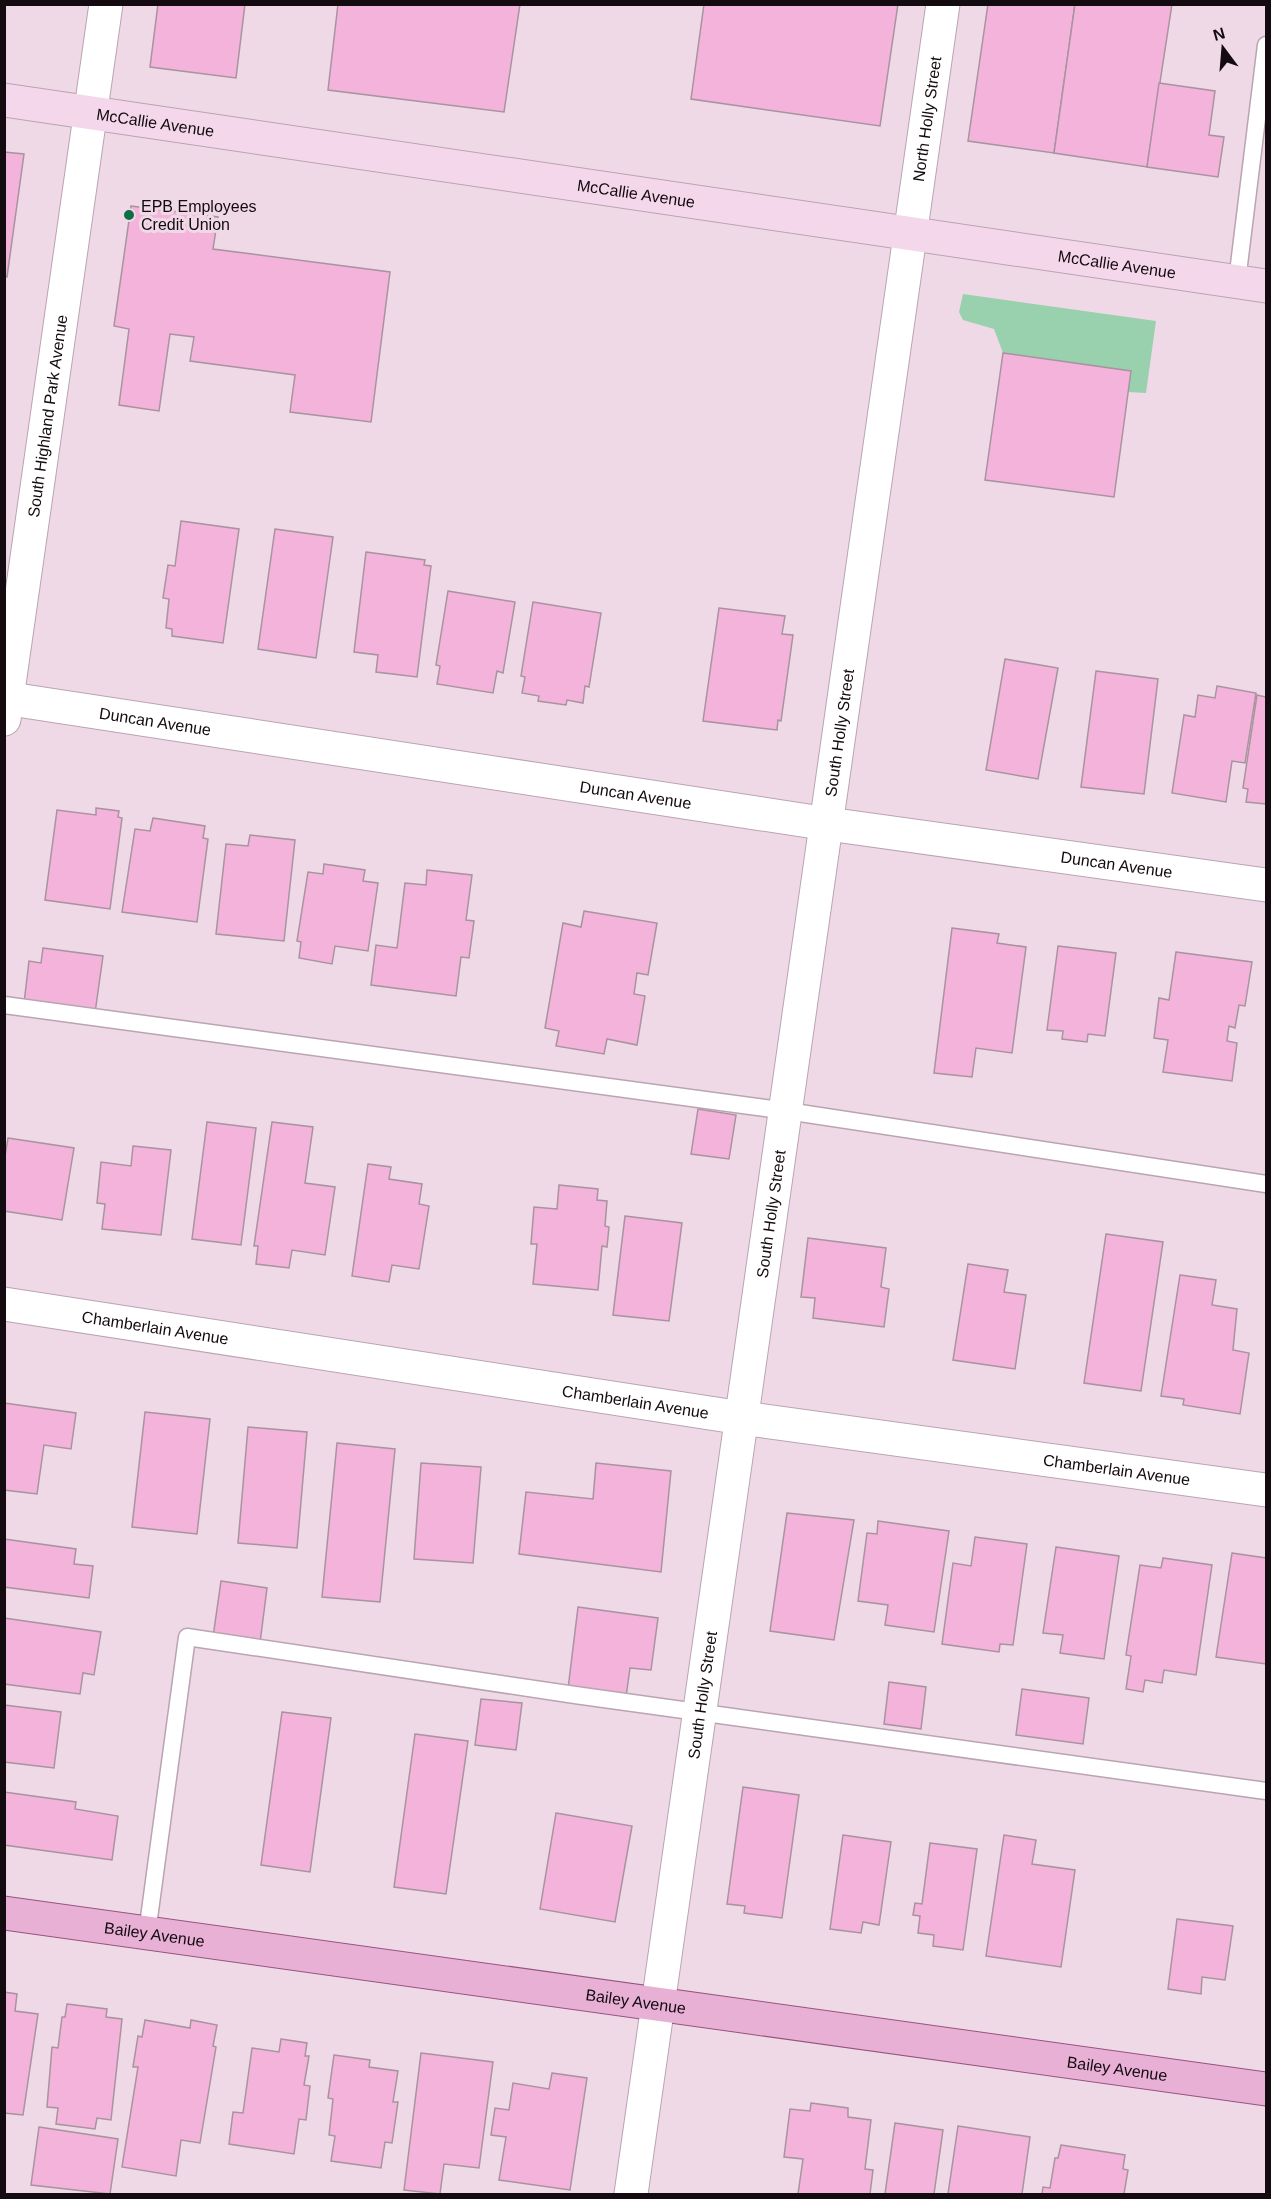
<svg xmlns="http://www.w3.org/2000/svg" width="1271" height="2199" font-family="Helvetica,sans-serif">
  <rect width="100%" height="100%" fill="#f0d9e6"/>
  <path fill="#99d1ae" d="M963,294L1156,321L1146,393L1128,392L1130,371L1003,353L994,329L963,320L959,312Z"/>
  <g fill="#f3b3db" stroke="#a8939f" stroke-width="1.5">
    <path d="M158,4H245L236,78L150,67Z"/>
    <path d="M338,4H520L504,112L328,90Z"/>
    <path d="M704,4H898L880,126L691,99Z"/>
    <path d="M988,4H1075L1054,153L968,141Z"/>
    <path d="M1075,4H1172L1147,167L1054,153Z"/>
    <path d="M1159,83L1215,91L1209,135L1224,137L1218,177L1147,167Z"/>
    <path d="M4,152L24,154L7,277H4Z"/>
    <path d="M131,206L218,217L213,249L390,272L371,422L290,412L295,375L190,361L194,337L170,334L159,411L119,405L129,329L114,326Z"/>
    <path d="M1003,353L1131,371L1114,497L985,480Z"/>
    <path d="M181,521L239,529L223,643L172,636V629L166,628L169,599L163,598L168,565L175,566Z"/>
    <path d="M275,529L333,537L316,658L258,649Z"/>
    <path d="M366,552L425,560L424,565L431,566L417,677L376,672L378,655L354,652Z"/>
    <path d="M448,591L515,602L503,673L497,671L493,693L437,684L440,666L436,665Z"/>
    <path d="M533,602L601,613L589,687L585,686L583,703L567,700L566,705L538,701L539,696L522,693L525,677L521,676Z"/>
    <path d="M719,608L785,616L782,634L793,635L781,721L778,720L777,730L703,721Z"/>
    <path d="M1005,659L1058,668L1038,779L986,770Z"/>
    <path d="M1096,671L1158,679L1144,794L1081,787Z"/>
    <path d="M1217,686L1256,693L1245,763L1232,761L1226,802L1172,793L1184,715L1195,717L1198,695L1215,698Z"/>
    <path d="M1257,695L1266,697V804L1246,802L1248,789L1243,788Z"/>
    <path d="M96,808L119,811L118,817L122,818L110,909L45,900L57,810L96,815Z"/>
    <path d="M153,818L205,826L203,838L208,839L197,922L122,912L135,829L150,831Z"/>
    <path d="M250,835L295,840L284,941L216,934L226,844L248,846Z"/>
    <path d="M324,864L365,870L363,881L378,883L368,951L335,946L332,964L299,958L301,942L297,941L308,872L323,874Z"/>
    <path d="M427,870L472,875L466,920L474,921L469,958L461,957L456,996L371,985L376,945L397,948L405,883L426,885Z"/>
    <path d="M584,911L657,923L648,975L637,973L634,994L645,996L637,1045L607,1039L604,1054L556,1046L559,1031L545,1028L563,923L581,927Z"/>
    <path d="M952,928L999,934L997,943L1026,947L1012,1053L976,1048L972,1077L934,1073Z"/>
    <path d="M1058,946L1116,953L1105,1036L1088,1034L1087,1042L1062,1039L1063,1031L1047,1030Z"/>
    <path d="M43,948L103,956L95,1013L24,1003L29,961L41,963Z"/>
    <path d="M1176,952L1252,962L1245,1006L1239,1005L1235,1028L1229,1026L1227,1041L1237,1043L1232,1081L1163,1072L1168,1040L1154,1038L1159,998L1169,1000Z"/>
    <path d="M698,1109L736,1115L729,1159L691,1154Z"/>
    <path d="M207,1122L256,1128L241,1245L192,1239Z"/>
    <path d="M272,1122L313,1127L305,1183L335,1187L325,1255L292,1250L289,1268L256,1264L258,1246H254Z"/>
    <path d="M8,1138L74,1148L62,1220L4,1211V1162Z"/>
    <path d="M133,1146L171,1150L161,1235L102,1229L105,1204L97,1203L101,1162L131,1166Z"/>
    <path d="M368,1164L391,1167L389,1179L422,1184L419,1204L429,1206L419,1269L392,1265L389,1282L352,1276Z"/>
    <path d="M559,1185L598,1189L597,1200L607,1201L605,1226L609,1227L607,1247L602,1246L598,1290L533,1284L537,1244H531L534,1207L557,1209Z"/>
    <path d="M625,1216L682,1223L669,1321L613,1315Z"/>
    <path d="M1106,1234L1163,1242L1141,1391L1084,1383Z"/>
    <path d="M808,1238L886,1248L881,1287L889,1289L884,1327L813,1318L815,1298L801,1297Z"/>
    <path d="M968,1264L1008,1270L1004,1292L1026,1295L1015,1369L953,1360Z"/>
    <path d="M1180,1275L1216,1280L1212,1305L1237,1309L1233,1350L1249,1353L1240,1414L1183,1405L1184,1399L1161,1396Z"/>
    <path d="M4,1403L76,1413L71,1449L44,1445L37,1494L4,1490Z"/>
    <path d="M145,1412L210,1419L197,1534L132,1527Z"/>
    <path d="M248,1427L307,1432L297,1548L238,1543Z"/>
    <path d="M337,1443L395,1449L380,1602L322,1597Z"/>
    <path d="M421,1463L481,1467L473,1563L414,1559Z"/>
    <path d="M596,1463L671,1471L661,1572L519,1554L526,1492L593,1499Z"/>
    <path d="M787,1513L854,1520L834,1640L770,1631Z"/>
    <path d="M878,1521L949,1531L934,1632L885,1625L888,1605L858,1601L867,1533L877,1534Z"/>
    <path d="M975,1537L1027,1544L1013,1645L1000,1644L999,1652L942,1644L953,1563L971,1566Z"/>
    <path d="M4,1539L76,1549L74,1564L93,1566L89,1598L4,1587Z"/>
    <path d="M1056,1547L1119,1556L1104,1659L1060,1653L1063,1635L1043,1633Z"/>
    <path d="M1232,1553L1266,1558V1664L1216,1657Z"/>
    <path d="M1163,1558L1212,1565L1196,1675L1164,1670L1162,1683L1145,1680L1143,1692L1126,1689L1131,1656L1126,1655L1140,1565L1161,1568Z"/>
    <path d="M221,1581L267,1588L260,1643L213,1637Z"/>
    <path d="M578,1607L658,1618L651,1670L630,1668L626,1697L568,1689Z"/>
    <path d="M4,1618L101,1632L94,1675L83,1673L80,1694L4,1684Z"/>
    <path d="M889,1682L926,1687L921,1729L884,1724Z"/>
    <path d="M1022,1689L1089,1698L1083,1744L1016,1735Z"/>
    <path d="M481,1699L522,1703L516,1750L475,1745Z"/>
    <path d="M4,1705L61,1712L54,1768L4,1762Z"/>
    <path d="M282,1712L331,1718L310,1872L261,1865Z"/>
    <path d="M415,1734L468,1741L446,1894L394,1887Z"/>
    <path d="M743,1787L799,1795L782,1918L744,1913L745,1906L727,1904Z"/>
    <path d="M4,1792L76,1802L75,1809L118,1816L112,1860L4,1845Z"/>
    <path d="M556,1813L632,1826L615,1922L540,1909Z"/>
    <path d="M843,1835L891,1842L879,1925L863,1922L861,1933L830,1929Z"/>
    <path d="M1004,1835L1036,1840L1032,1864L1075,1870L1061,1967L986,1956Z"/>
    <path d="M930,1843L977,1849L963,1950L933,1946L934,1935L918,1933L920,1916L913,1915L915,1903L922,1904Z"/>
    <path d="M1177,1919L1233,1926L1225,1980L1202,1977L1201,1994L1168,1989Z"/>
    <path d="M4,1992L17,1994L15,2011L38,2014L23,2115L4,2113Z"/>
    <path d="M67,2004L107,2009L106,2017L122,2019L111,2120L97,2118L95,2129L56,2124L58,2108L47,2107L52,2047L58,2048L62,2017H65Z"/>
    <path d="M145,2020L190,2028L191,2020L217,2025L213,2046L216,2047L200,2143L181,2140L176,2176L122,2167L138,2067H133L138,2036L142,2037Z"/>
    <path d="M281,2039L307,2043L305,2056H309L304,2085L310,2086L306,2120L299,2119L294,2154L229,2144L233,2112L243,2113L252,2048L279,2052Z"/>
    <path d="M421,2053L493,2062L479,2168L444,2164L440,2194L404,2190Z"/>
    <path d="M334,2055L370,2060L369,2067L398,2071L393,2102H398L392,2143L385,2142L381,2168L331,2161L335,2136L329,2135L333,2099L328,2098Z"/>
    <path d="M552,2073L587,2078L570,2190L499,2180L506,2137L491,2135L495,2108L509,2110L513,2083L549,2089Z"/>
    <path d="M811,2103L848,2108V2117L871,2120L865,2169L873,2170L870,2194H798L803,2159L784,2157L790,2109L810,2111Z"/>
    <path d="M895,2123L943,2130L934,2194H885Z"/>
    <path d="M958,2126L1030,2137L1022,2194H948Z"/>
    <path d="M39,2127L118,2139L110,2194L31,2185Z"/>
    <path d="M1061,2145L1125,2155L1123,2169L1128,2170L1124,2194H1042L1043,2187L1050,2188L1055,2158H1058Z"/>
  </g>
  <g fill="none" stroke-linecap="round" stroke-linejoin="round">
    <g stroke="#baa4b1" stroke-width="19">
      <g id="service">
        <path d="M1237,281L1266,45"/>
        <path d="M4,1005L787,1111L1266,1184"/>
        <path d="M147,1933L187,1637L575,1695L1266,1791"/>
      </g>
    </g>
    <g stroke="#baa4b1" stroke-width="35">
      <g id="minor">
        <path id="s1" d="M4,698L828,824L1266,885"/>
        <path id="s2" d="M4,719L106,4"/>
        <path id="s3" d="M4,1304L742,1418L1266,1490"/>
        <path id="s4" d="M631,2194L943,4"/>
      </g>
    </g>
    <g stroke="#baa4b1" stroke-width="35">
      <g id="secondary">
        <path id="s5" d="M4,100L1266,286"/>
      </g>
    </g>
    <g stroke="#95547f" stroke-width="35">
      <g id="primary">
        <path id="s6" d="M4,1913L1266,2089"/>
      </g>
    </g>
    <use href="#service" stroke="#fff" stroke-width="16"/>
    <use href="#minor" stroke="#fff" stroke-width="33"/>
    <use href="#secondary" stroke="#f4d7eb" stroke-width="33"/>
    <use href="#primary" stroke="#e9b0d6" stroke-width="33"/>
  </g>
  <circle fill="#0f6e43" stroke="#f0d9e6" stroke-width="2" cx="129" cy="215" r="6"/>
  <g text-anchor="middle" stroke-width="6" stroke-linejoin="round" paint-order="stroke">
    <g font-size="16" fill="#130b10" stroke="#f0d9e6">
      <text dy="6" stroke="none"><textPath href="#s4" startOffset="2096">North Holly Street</textPath></text>
      <text dy="6" stroke="none"><textPath href="#s5" startOffset="153">McCallie Avenue</textPath></text>
      <text dy="6" stroke="none"><textPath href="#s5" startOffset="639">McCallie Avenue</textPath></text>
      <text dy="6" stroke="none"><textPath href="#s5" startOffset="1125">McCallie Avenue</textPath></text>
      <text dy="6" stroke="none"><textPath href="#s2" startOffset="306">South Highland Park Avenue</textPath></text>
      <text dy="6" stroke="none"><textPath href="#s1" startOffset="153">Duncan Avenue</textPath></text>
      <text dy="6" stroke="none"><textPath href="#s4" startOffset="1476">South Holly Street</textPath></text>
      <text dy="6" stroke="none"><textPath href="#s1" startOffset="639">Duncan Avenue</textPath></text>
      <text dy="6" stroke="none"><textPath href="#s1" startOffset="1125">Duncan Avenue</textPath></text>
      <text dy="6" stroke="none"><textPath href="#s4" startOffset="990">South Holly Street</textPath></text>
      <text dy="6" stroke="none"><textPath href="#s3" startOffset="153">Chamberlain Avenue</textPath></text>
      <text dy="6" stroke="none"><textPath href="#s3" startOffset="639">Chamberlain Avenue</textPath></text>
      <text dy="6" stroke="none"><textPath href="#s3" startOffset="1125">Chamberlain Avenue</textPath></text>
      <text dy="6" stroke="none"><textPath href="#s4" startOffset="504">South Holly Street</textPath></text>
      <text dy="6" stroke="none"><textPath href="#s6" startOffset="152">Bailey Avenue</textPath></text>
      <text dy="6" stroke="none"><textPath href="#s6" startOffset="638">Bailey Avenue</textPath></text>
      <text dy="6" stroke="none"><textPath href="#s6" startOffset="1124">Bailey Avenue</textPath></text>
    </g>
    <g font-size="16" fill="#130b10" stroke="#f0d9e6" text-anchor="start">
      <text x="141" y="212">EPB Employees<tspan x="141" dy="18">Credit Union</tspan></text>
    </g>
  </g>
  <rect width="1271" height="2199" fill="none" stroke="#130b10" stroke-width="12"/>
  <g transform="translate(1223 48) rotate(344)" stroke="#f0d9e6" stroke-width="4.5" paint-order="stroke">
  <path d="M0-4.5L10 22L0 15L-10 22Z" fill="#130b10"/>
  <text y="-9" font-size="16" font-weight="bold" text-anchor="middle" fill="#130b10">N</text>
  </g>
</svg>
